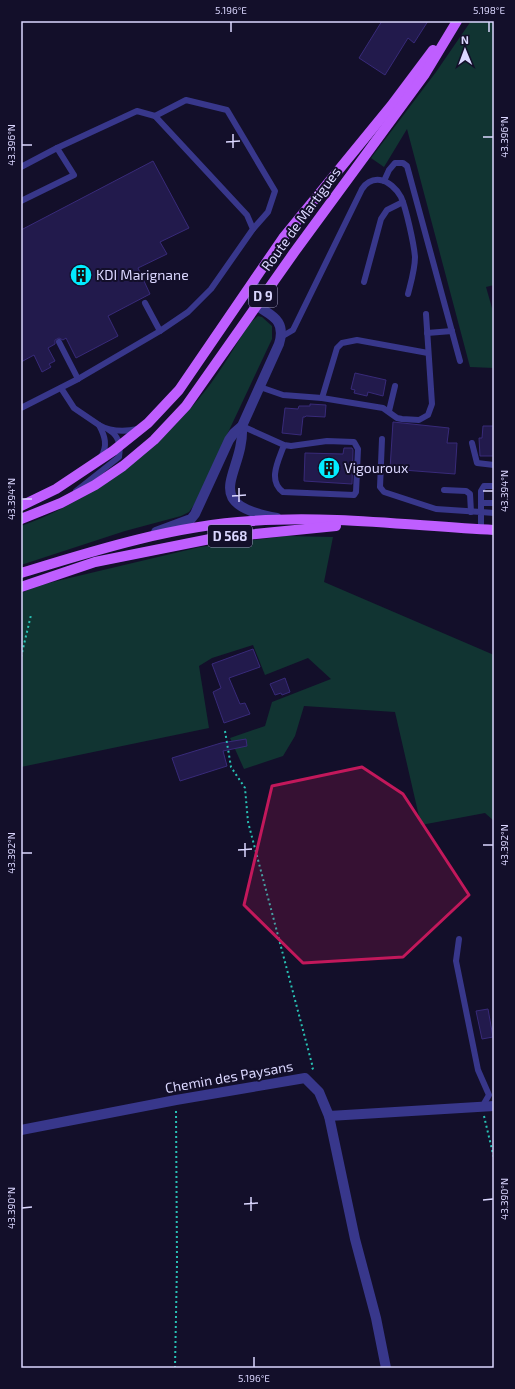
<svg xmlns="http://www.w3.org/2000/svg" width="515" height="1389" font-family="'Exo 2',sans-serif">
  <rect width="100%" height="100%" fill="#130f2a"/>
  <g fill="#113432">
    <path d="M471,21H494V285L486,287L494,315V368L470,367L407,129L384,167L371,158L436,72Z"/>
    <path d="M258,316L262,317L272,326V339L194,505L189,512L181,516L125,531L21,565V526C93,500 157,451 205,391C222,370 235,345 250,323Z"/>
    <path d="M286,536L333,537L324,582L494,655V821L485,813L421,825L395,712L304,706L295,736L283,756L244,769L230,738L265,726L272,702L331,679L308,658L265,675L253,645L212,658L199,666L209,728L21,767V593L40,585L200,547Z"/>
  </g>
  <g fill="#221a4c" stroke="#382a79">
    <path d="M382,21H428L414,43L408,38L385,75L359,58Z"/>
    <path d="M153,161L189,228L160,242L167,254L138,268L150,294L108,316L118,336L76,358L66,338L63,340L59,338L55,340V344L48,348L55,361L49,364L51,367L42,372L34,355L21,362V230Z"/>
    <path d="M355,373L386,380L383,396L368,392L367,396L354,393L355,390L351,389Z"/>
    <path d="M310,404L326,405L325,417L306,416L305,417H303L301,435L282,433L285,408L298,409L299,406H310Z"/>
    <path d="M393,422L449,428L447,443H457L455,474L390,469Z"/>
    <path d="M483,426H494V456H480L479,438H482Z"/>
    <path d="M344,448H352L353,450L352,484L304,481L305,453L343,454Z"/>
    <path d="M253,649L260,667L229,678L240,704L245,703L250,714L224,723L213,692L221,688L212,664Z"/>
    <path d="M285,678L290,692L282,695L281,693L275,695L270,684Z"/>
    <path d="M246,739L247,746L223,751L227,766L180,781L172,758L221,743Z"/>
    <path d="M488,1009L493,1037L482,1039L476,1011Z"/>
  </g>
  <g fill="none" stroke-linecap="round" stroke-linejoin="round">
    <g stroke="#29c2b5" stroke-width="2" stroke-dasharray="2 3" stroke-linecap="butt">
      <path d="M21,657L31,615"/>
      <path d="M225,731L231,767L245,788L248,822L313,1068L311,1071"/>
      <path d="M484,1116L494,1158"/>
      <path d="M175,1368L177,1263L176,1109"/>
    </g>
    <g stroke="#38378b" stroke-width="6">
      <path d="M155,116L186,100L227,110L275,191L268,212L253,229"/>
      <path d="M21,167L57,148L137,111L155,116L247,215L253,229L211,289L188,312L160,331L78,379L21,408"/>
      <path d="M384,181L389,170L395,163H403L407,166L460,361"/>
      <path d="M21,201L74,175L57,148"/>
      <path d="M364,282L381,219L387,210L403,202"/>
      <path d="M145,303L160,331"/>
      <path d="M427,333L452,331"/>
      <path d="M281,337L293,330L362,189C366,183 372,179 380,180C388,181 397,189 401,197C406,208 414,244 415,257C415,269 411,282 408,294"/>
      <path d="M59,342L78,379"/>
      <path d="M260,387L283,395L322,398L383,408L397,418L402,419L419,420L428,415L432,404L426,314"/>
      <path d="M61,388L74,408L99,425"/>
      <path d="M322,398L337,348L342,343L357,340L428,353"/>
      <path d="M389,411L395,386"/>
      <path d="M242,426L284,445C279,460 267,480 283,492L354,495L356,492L358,449L354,442L327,441L291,446L284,445"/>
      <path d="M382,439L380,487L384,492L436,509L481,512V530"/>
      <path d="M472,443L477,463L494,465"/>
      <path d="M101,457C108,446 105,436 99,425C111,432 124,432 138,429"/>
      <path d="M494,486H484L481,491V512L494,513"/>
      <path d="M444,490L466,491L470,494L471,512"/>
      <path d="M76,491L119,457C121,445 119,436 109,430"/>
      <path d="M481,503H494"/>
      <path d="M459,939L456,961L478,1070L489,1095L482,1107"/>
    </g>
    <g stroke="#38378b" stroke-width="10">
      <path d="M242,426C245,474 196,503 277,518"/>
      <path d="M156,532L191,519L195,514L229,440L234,433L242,426L279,344C289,312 257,314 253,299C251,293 253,285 255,279"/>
      <path d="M329,1116L355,1239L376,1318L386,1368"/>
      <path d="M21,1130L176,1100L305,1078L319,1092L329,1116L494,1106"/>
    </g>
    <g stroke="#bf5eff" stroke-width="10">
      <path d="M21,506L56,489L113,451L148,423L179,390L283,238L391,106L433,50"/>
      <path d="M21,519L61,503L95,485L123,466L154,440L186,406L293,254L425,74L457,21"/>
      <path d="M21,573C96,550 172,526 251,521C332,515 413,526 494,530"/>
      <path d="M21,587L95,562L215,538L336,526"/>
    </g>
  </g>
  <path fill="#c2185b" fill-opacity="0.2" stroke="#c2185b" stroke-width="3" stroke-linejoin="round" d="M362,767L403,794L469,895L403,957L303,963L244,905L272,786Z"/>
  <path fill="none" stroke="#dbd7ff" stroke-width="1.5" d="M231,22V32M489,22V32M233,134V148M483,137H493M226,142L240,141M22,145H32M239,488V502M483,491H493M232,496L246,495M22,499H32M245,843V857M483,845H493M238,850L252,849M22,853H32M251,1197V1211M483,1200L493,1199M244,1204L258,1203M22,1208L32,1207M254,1357V1367"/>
  <defs>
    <g id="building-disc" transform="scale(1.15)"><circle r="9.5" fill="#03ecff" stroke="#130f2a"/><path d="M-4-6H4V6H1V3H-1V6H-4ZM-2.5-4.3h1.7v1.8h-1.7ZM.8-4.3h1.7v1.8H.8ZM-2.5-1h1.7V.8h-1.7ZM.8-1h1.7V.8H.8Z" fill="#111"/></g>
  </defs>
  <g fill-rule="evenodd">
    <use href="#building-disc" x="81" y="275"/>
    <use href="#building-disc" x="329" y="468"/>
  </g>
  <g text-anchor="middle" stroke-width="4" stroke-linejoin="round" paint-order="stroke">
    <g fill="#130f2a" stroke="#9f9bbf" stroke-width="1">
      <rect x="249" y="285" width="28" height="22" rx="3"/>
      <rect x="208" y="525" width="44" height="22" rx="3"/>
    </g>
    <g font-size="13" font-weight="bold" fill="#dbd7ff">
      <text x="263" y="301">D 9</text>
      <text x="230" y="541">D 568</text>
    </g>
    <g font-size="14" fill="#dbd7ff" stroke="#130f2a">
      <text transform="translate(301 219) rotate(-54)" y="5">Route de Martigues</text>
      <text transform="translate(229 1077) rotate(-10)" y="5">Chemin des Paysans</text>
    </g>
    <g font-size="14" fill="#dbd7ff" stroke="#130f2a" text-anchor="start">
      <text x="96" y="280">KDI Marignane</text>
      <text x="344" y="473">Vigouroux</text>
    </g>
  </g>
  <rect width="515" height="1389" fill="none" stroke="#130f2a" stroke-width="44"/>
  <g transform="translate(465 50) rotate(359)" stroke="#130f2a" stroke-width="3" paint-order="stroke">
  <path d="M0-3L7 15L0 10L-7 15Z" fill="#dbd7ff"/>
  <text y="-6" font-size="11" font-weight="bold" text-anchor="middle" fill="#dbd7ff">N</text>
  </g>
  <rect x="22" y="22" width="471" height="1345" fill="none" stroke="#dbd7ff" stroke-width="1.5"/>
  <g font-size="10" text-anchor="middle" fill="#dbd7ff">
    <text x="231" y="14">5.196°E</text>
    <text x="489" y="14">5.198°E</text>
    <text transform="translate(504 137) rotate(-90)" y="4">43.396°N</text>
    <text transform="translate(11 145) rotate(-90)" y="4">43.396°N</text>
    <text transform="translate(504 491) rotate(-90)" y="4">43.394°N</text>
    <text transform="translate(11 499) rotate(-90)" y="4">43.394°N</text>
    <text transform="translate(504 845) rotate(-90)" y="4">43.392°N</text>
    <text transform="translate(11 853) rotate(-90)" y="4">43.392°N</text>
    <text transform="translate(504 1199) rotate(-90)" y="4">43.390°N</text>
    <text transform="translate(11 1208) rotate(-90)" y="4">43.390°N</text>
    <text x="254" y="1382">5.196°E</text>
  </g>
</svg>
